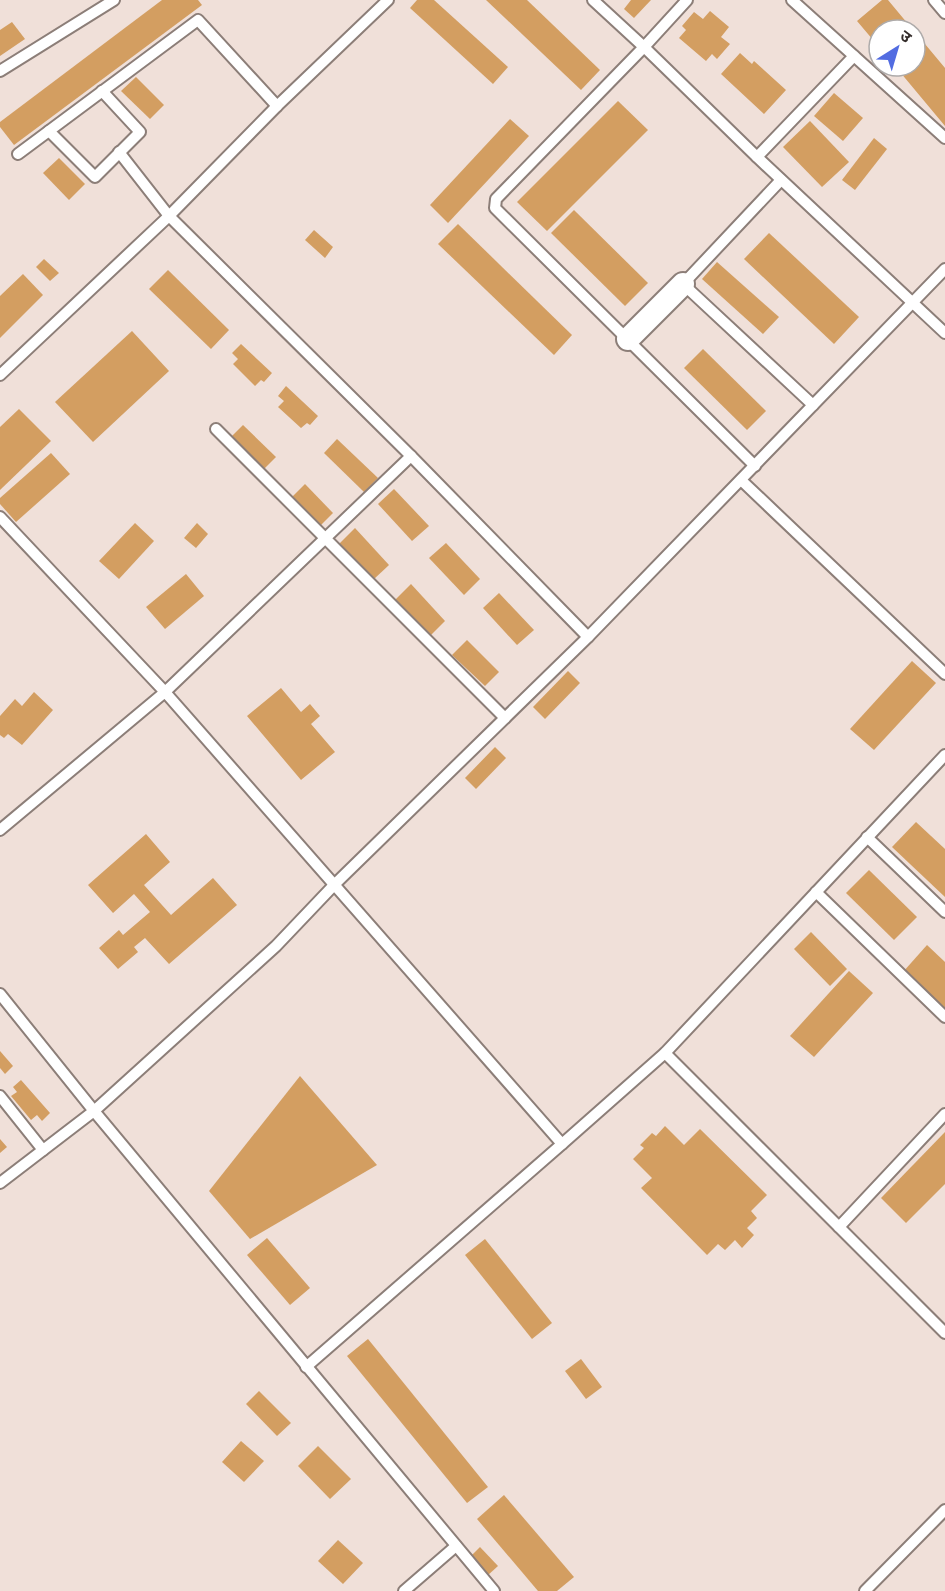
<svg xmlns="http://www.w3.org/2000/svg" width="945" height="1591" font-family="'Work Sans','Noto Sans Devanagari',sans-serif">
  <rect width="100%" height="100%" fill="#f0e0d9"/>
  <g fill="#d39e61">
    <path d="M162,0H198L202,5L14,145L0,127V122Z"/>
    <path d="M417,0H434L508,67L493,84L410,8Z"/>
    <path d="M486,0H527L600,70L581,90Z"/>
    <path d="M631,0H651L634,18L624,9Z"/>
    <path d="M882,0H888L913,30H879V47L857,21Z"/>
    <path d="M710,11L729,27L721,37L730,44L717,59L712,54L706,61L679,38L686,30L682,26L694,12L703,19Z"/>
    <path d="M12,22L25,39L0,56V30Z"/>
    <path d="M915,32L945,68V126L895,66H915Z"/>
    <path d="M740,53L752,64L754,61L786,90L764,114L721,74Z"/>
    <path d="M136,77L164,105L150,119L121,91Z"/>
    <path d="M834,93L863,118L843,141L814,116Z"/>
    <path d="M618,101L648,130L547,231L517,202Z"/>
    <path d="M510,119L529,136L448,223L430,205Z"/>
    <path d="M810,121L849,162L822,187L783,147Z"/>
    <path d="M874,138L887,149L855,190L842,180Z"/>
    <path d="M59,158L85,184L69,200L43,173Z"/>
    <path d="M574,210L648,283L625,306L551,233Z"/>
    <path d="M458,224L572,335L554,355L438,244Z"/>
    <path d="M314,230L333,247L325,258L305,240Z"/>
    <path d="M769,233L859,317L834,344L744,259Z"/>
    <path d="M44,259L59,273L50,281L36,267Z"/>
    <path d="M717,262L779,317L763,334L702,279Z"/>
    <path d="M168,270L229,330L211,349L149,289Z"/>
    <path d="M23,274L43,295L0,338V296Z"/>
    <path d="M132,331L169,371L93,442L55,402Z"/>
    <path d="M241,344L272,373L264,382L261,380L255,386L233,364L238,359L232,353Z"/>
    <path d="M703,349L766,411L747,430L684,368Z"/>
    <path d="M286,386L318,416L310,425L307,423L301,428L278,407L284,401L278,396Z"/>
    <path d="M19,409L51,441L0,490V427Z"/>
    <path d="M243,425L276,457L264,469L231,437Z"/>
    <path d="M337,439L378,478L364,492L324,453Z"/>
    <path d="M51,453L70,474L16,522L0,504V498Z"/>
    <path d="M305,484L333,513L320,526L292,497Z"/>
    <path d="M394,489L429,526L412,541L378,504Z"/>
    <path d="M135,523L154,541L119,579L99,561Z"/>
    <path d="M197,523L208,534L196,548L184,538Z"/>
    <path d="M355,528L389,565L373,580L339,544Z"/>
    <path d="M446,543L480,579L464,595L429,558Z"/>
    <path d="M186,574L204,596L165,629L146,607Z"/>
    <path d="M411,584L445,621L429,637L395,600Z"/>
    <path d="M499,593L534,630L517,645L483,608Z"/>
    <path d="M467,640L499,672L485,686L452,655Z"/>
    <path d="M912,661L936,683L874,750L850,729Z"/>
    <path d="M568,671L580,683L545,719L533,707Z"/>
    <path d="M281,688L301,712L310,704L320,716L311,724L335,752L301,780L247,716Z"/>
    <path d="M34,692L53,710L22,745L8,734L4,738L0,735V716L15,699L22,706Z"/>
    <path d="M495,747L506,758L476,789L465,778Z"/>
    <path d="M916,822L945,849V897L892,847Z"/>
    <path d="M146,834L170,862L144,885L171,915L213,878L237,905L169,964L145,938L134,947L138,952L118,969L99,948L119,930L123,935L150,912L134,894L113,913L88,885Z"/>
    <path d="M869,870L917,917L894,940L846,893Z"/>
    <path d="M811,932L847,969L830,986L794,949Z"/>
    <path d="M927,945L945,962V1009L903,972Z"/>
    <path d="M849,971L873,993L814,1057L790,1036Z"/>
    <path d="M0,1051L13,1066L5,1074L0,1068Z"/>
    <path d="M300,1076L377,1165L250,1239L209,1191Z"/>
    <path d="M21,1080L50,1113L42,1121L37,1115L31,1120L11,1096L17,1092L13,1087Z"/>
    <path d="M665,1126L684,1145L700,1129L767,1195L751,1211L757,1218L747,1228L754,1235L742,1248L735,1240L725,1250L718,1244L707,1255L641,1188L652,1178L633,1159L644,1148L640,1145L652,1133L656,1136Z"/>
    <path d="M945,1132V1184L906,1223L881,1198Z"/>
    <path d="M0,1139L7,1147L0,1153Z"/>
    <path d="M267,1238L310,1288L290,1305L247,1255Z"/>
    <path d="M485,1239L552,1323L532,1339L465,1255Z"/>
    <path d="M368,1339L488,1487L467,1503L347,1356Z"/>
    <path d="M581,1359L602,1387L586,1399L565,1371Z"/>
    <path d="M259,1391L291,1423L277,1436L246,1404Z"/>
    <path d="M241,1441L264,1461L244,1482L222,1462Z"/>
    <path d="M318,1446L351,1479L330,1499L298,1466Z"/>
    <path d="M504,1495L574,1577L557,1591H538L477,1519Z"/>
    <path d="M338,1540L363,1563L343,1584L318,1561Z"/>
    <path d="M480,1547L498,1566L487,1576L469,1558Z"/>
  </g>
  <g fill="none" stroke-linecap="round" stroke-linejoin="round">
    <g stroke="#8c7e78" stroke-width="14">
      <g id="lane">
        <path d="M593,0L644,47L757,157L945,333"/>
        <path d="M687,0L644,47L496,199L495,208L755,466"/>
        <path d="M792,0L945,138"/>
        <path d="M934,0L945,13"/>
        <path d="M0,71L114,0"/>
        <path d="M49,131L95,177L140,132L102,91"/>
        <path d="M119,152L169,216L411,456L588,637"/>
        <path d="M18,154L198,20L277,106"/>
        <path d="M757,157L854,56"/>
        <path d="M781,180L683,284L813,405"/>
        <path d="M0,375L169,216L277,106L388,0"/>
        <path d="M216,429L505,718"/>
        <path d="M741,480L945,674"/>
        <path d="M0,517L165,692L411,456"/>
        <path d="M0,830L165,692L562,1144"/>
        <path d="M867,837L945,912"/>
        <path d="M816,892L945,1017"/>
        <path d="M0,994L94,1111L494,1591"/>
        <path d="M665,1053L839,1227L945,1114"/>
        <path d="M0,1096L43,1150"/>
        <path d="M0,1183L94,1111L276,946L335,884L588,637L945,269"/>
        <path d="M839,1227L945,1333"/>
        <path d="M306,1367L562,1144L665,1053L945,755"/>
        <path d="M404,1591L456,1546"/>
        <path d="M865,1591L945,1510"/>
      </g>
    </g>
    <g stroke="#8c7e78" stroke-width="26">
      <path id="street" d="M628,339L683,284"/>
    </g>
    <use href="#lane" stroke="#fff" stroke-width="10"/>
    <use href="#street" stroke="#fff" stroke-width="22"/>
  </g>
  <g transform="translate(897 48) rotate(37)"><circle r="28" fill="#ffffff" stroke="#aeabaa" stroke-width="1.5"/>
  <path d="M0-4.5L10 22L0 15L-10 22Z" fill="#526ce1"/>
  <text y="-9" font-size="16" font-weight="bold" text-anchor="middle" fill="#342d2b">उ</text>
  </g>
</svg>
